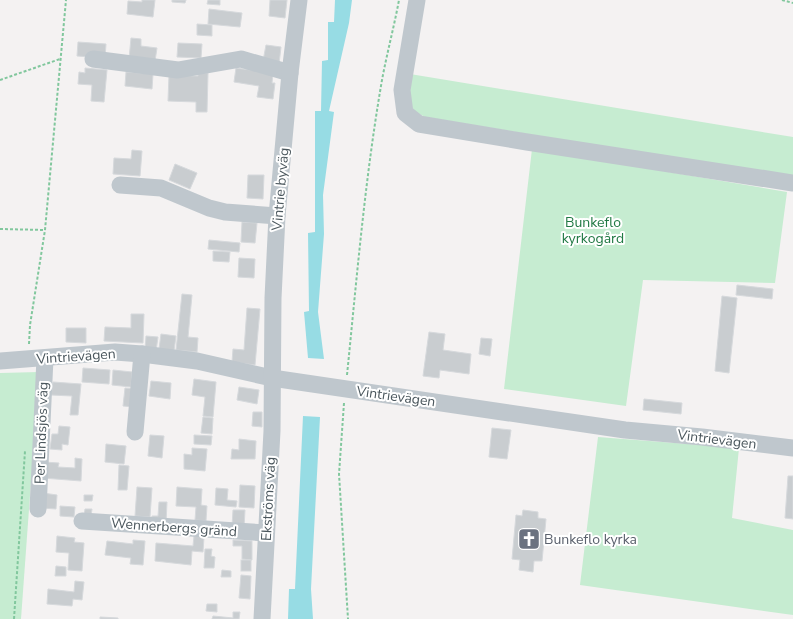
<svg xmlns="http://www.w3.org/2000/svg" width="793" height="619" font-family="'Nunito Sans',sans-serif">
  <rect width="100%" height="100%" fill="#f4f2f2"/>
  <g fill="#c6ecd1">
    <path d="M410,74L793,137V178L425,117L410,109Z"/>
    <path d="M532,149L787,192L775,283L643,280L626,406L504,389Z"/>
    <path d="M39,372L21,619H0V373Z"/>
    <path d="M598,437L739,448L732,518L793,530V615L580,585Z"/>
  </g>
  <g fill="#97dce4">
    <path d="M335,0H352L349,23L329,111L334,112L323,195L324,234L318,312L324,359L308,358L304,312L309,311L308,233L315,232V111H321L322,61L328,60V22H334Z"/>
    <path d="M303,416L320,417L311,589L313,619H288L289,589H295Z"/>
  </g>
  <g fill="#c9cdd0" stroke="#d6d9dc">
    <path d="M142,0H155L153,17L127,14L128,1L142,2Z"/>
    <path d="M172,0H186L185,3L172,2Z"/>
    <path d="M208,0H220V5L207,4Z"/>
    <path d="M270,0H287L285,18L269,16Z"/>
    <path d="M209,9L242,13L240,27L208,24Z"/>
    <path d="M197,24L212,25V36L197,35Z"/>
    <path d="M131,38L141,39V46L157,48L155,61L129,59Z"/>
    <path d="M78,42L106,44L105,58L77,56Z"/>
    <path d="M178,43L202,44L201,58L177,57Z"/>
    <path d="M266,45L281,47L279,64L263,61Z"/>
    <path d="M85,68L107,70L104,102L91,101L92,85L78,84L79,72L85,73Z"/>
    <path d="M236,68L273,73L272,83H275L273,99L257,97L259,86L234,82Z"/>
    <path d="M126,72L153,74L152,89L125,86Z"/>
    <path d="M198,73H208L207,112H196V102L168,101L169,75L198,76Z"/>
    <path d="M132,150L142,151L140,176L113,174L114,158L131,159Z"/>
    <path d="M175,164L197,173L190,189L169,180Z"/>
    <path d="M248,175H264L263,199L247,198Z"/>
    <path d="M242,222L257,223L255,243L241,242Z"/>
    <path d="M209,240L240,243L239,252L208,249Z"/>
    <path d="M213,251L230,252L229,262L213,261Z"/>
    <path d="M239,258L255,259L254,278L238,277Z"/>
    <path d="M737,285L773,289L772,299L736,295Z"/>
    <path d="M182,294L192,295L188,337L198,338L197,352L176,350Z"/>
    <path d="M722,296L737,298L729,373L715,371Z"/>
    <path d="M247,308L260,309L255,365L232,362L233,349L244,350Z"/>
    <path d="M131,314H144L143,343L104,341L105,327L131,328Z"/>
    <path d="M66,328H86V343L66,342Z"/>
    <path d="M429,332L445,334L443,350L471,354L469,374L440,370L439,378L423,376Z"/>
    <path d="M161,334L176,336L174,351L159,349Z"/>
    <path d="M146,336L158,337L156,351L145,350Z"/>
    <path d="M481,338L492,339L490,356L479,354Z"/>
    <path d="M83,368L110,370L109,384L82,382Z"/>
    <path d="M113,370L132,372L131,387L112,385Z"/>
    <path d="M194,379L216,382L213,417L203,416L205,397L192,395Z"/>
    <path d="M151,381L171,383L170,399L149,396Z"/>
    <path d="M53,382L81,384L78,415H70L72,396L51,395Z"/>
    <path d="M239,387L259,390L257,404L237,400Z"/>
    <path d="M125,388L135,389L134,407L123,406Z"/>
    <path d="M644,399L682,403L681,414L643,410Z"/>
    <path d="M253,412H262V427L252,426Z"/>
    <path d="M203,417L213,418L212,434L201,433Z"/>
    <path d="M59,426L70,427L68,445L62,444V450L50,449L52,434H58Z"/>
    <path d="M492,428L511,430L507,459L489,457Z"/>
    <path d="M150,435L164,436L162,458L148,456Z"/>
    <path d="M194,435L212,436L211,445L194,444Z"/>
    <path d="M239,439L256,441L255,459H231L232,449L239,450Z"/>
    <path d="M106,444L126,446L124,464L105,462Z"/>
    <path d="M192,448L207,449L205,471L184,469V454L192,455Z"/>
    <path d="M75,458L82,459L81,481L43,478L44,462L59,463L58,467L75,468Z"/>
    <path d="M119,465L129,466L127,490H118Z"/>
    <path d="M788,476H793V519L785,518Z"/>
    <path d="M240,485L255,486L254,508L239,507Z"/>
    <path d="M137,487L152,488L150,517L135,516Z"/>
    <path d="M177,487L202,489L201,505L207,506L206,521L195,520L196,507L176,506Z"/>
    <path d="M216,488L228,489L227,500L237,501L236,507L215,505Z"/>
    <path d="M43,493L57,495L56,509L42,508Z"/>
    <path d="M84,495H93L92,501H84Z"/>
    <path d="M159,502H167L166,524H151L152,516H158Z"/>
    <path d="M60,506L75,507L74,517L60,516Z"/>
    <path d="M85,509H92L91,516L84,515Z"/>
    <path d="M233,510H245L244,528L232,527Z"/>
    <path d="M523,510L538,512V518L546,519L542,561H534L533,572L519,570L520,560L512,559L516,515L522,516Z"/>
    <path d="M57,536L75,538L74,542L84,543L82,571L68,570L69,553L56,552Z"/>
    <path d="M194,536L204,537L203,552L192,551L191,565L155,561L156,543L193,546Z"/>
    <path d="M133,540L145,541L143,565L130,564L131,558L105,555L107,541L133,544Z"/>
    <path d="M233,540L252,541V560L242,559V546H233Z"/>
    <path d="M205,549H212L211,556L215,557L214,568H204Z"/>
    <rect x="241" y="560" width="10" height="11"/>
    <path d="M56,566L66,567V576H55Z"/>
    <path d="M222,570L231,571V577H221Z"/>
    <path d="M241,575L251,576L250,599L239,598Z"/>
    <path d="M75,581L84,582L82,600L73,599L72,606L47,604L48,589L74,592Z"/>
    <path d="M207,604H217V612L206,611Z"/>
    <path d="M233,612H240L239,619H212L213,616L233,618Z"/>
    <path d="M100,617L118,618V619H100Z"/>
  </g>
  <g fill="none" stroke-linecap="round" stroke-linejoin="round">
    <g stroke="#81c79d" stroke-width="2" stroke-dasharray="3 2" stroke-linecap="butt">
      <path d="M782,0L793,3"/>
      <path d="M0,80L60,59"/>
      <path d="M0,229L45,230"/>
      <path d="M29,344L30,325L45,230L66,0"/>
      <path d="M347,375C357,276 365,178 382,80C387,53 394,27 399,0"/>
      <path d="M344,403L339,474L348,619"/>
      <path d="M14,619L25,451"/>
    </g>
    <g stroke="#bfc7cd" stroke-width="17">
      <path d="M417,0L402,90L405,113L419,124L527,142L793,183"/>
      <path d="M93,59L178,70L241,59L290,73"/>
      <path d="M120,185L161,188L209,208L225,212L277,216"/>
      <path d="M0,361L115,352L142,354L197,361L272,378L625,430L702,437L793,448"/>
      <path d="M135,432L142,354"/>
      <path d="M38,509L45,358"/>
      <path d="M82,521L266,533"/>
      <path d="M262,619L272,431L273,298L277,216L290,73L299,0"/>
    </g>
  </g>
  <defs>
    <g id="church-square" transform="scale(1.15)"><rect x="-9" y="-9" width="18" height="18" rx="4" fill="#6b7280" stroke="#fff"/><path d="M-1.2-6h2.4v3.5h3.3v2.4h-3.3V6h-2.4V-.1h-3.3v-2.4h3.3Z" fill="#fff"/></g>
  </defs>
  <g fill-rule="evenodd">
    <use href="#church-square" x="529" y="539"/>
  </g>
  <g text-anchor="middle" stroke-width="4" stroke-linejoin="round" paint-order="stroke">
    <g font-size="14" fill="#4b575d" stroke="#fff">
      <text transform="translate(280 189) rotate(-85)" y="5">Vintrie byväg</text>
      <text transform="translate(76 356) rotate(-4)" y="5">Vintrievägen</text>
      <text transform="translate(396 396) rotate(8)" y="5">Vintrievägen</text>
      <text transform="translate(41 433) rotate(-88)" y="5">Per Lindsjös väg</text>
      <text transform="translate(717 439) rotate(7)" y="5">Vintrievägen</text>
      <text transform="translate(268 499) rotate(-87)" y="5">Ekströms väg</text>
      <text transform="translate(174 527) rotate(4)" y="5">Wennerbergs gränd</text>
    </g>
    <g font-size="14" fill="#217944" stroke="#fff">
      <text x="593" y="227">Bunkeflo<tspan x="593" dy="16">kyrkogård</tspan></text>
    </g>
    <g font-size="14" fill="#5b616d" stroke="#fff" text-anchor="start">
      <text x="544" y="544">Bunkeflo kyrka</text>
    </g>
  </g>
</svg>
